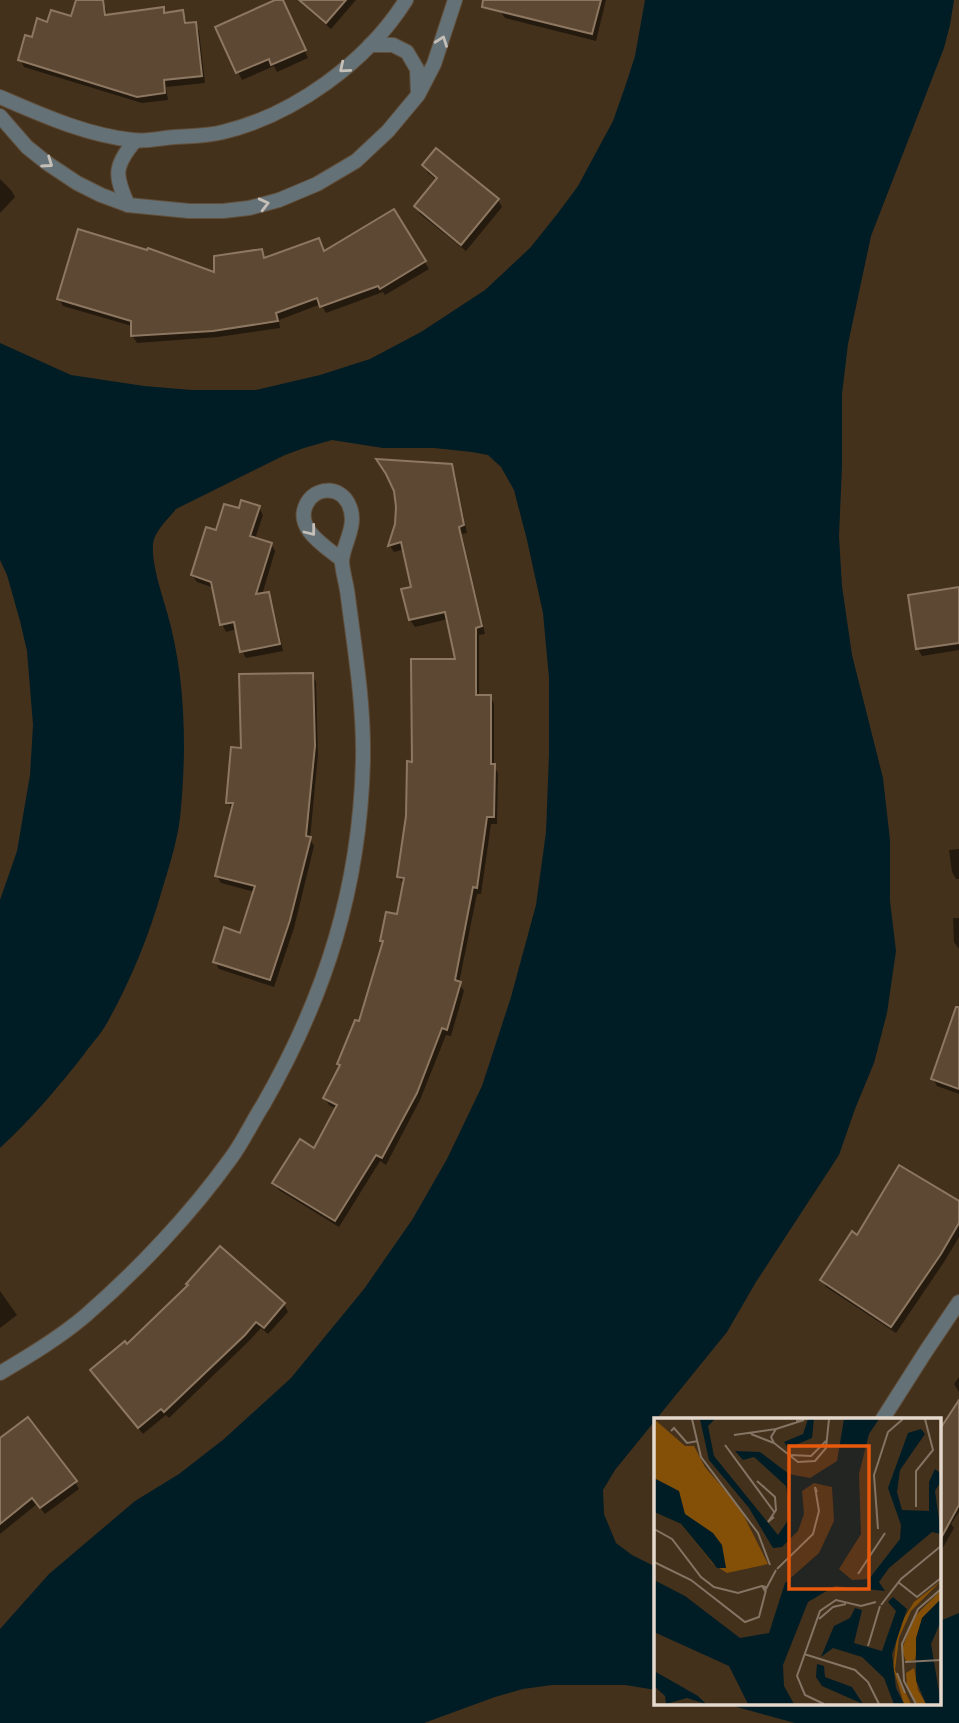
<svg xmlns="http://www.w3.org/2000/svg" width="959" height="1723" font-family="Signika,sans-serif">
  <rect width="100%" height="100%" fill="#44311c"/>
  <g fill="#001d26">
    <path d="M645,0H954L950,25L944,48L871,236L848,344L842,394V467L839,536L842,586L852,655L883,778L890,840V901L896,951L887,1013L874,1063L855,1109L839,1155L756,1282L727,1332L615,1470L603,1490L604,1514L616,1543L632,1555L656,1567V1690L625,1685H552L523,1689L495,1697L424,1723H0V1629L49,1574L135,1501L179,1474L224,1439L291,1378L364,1289L412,1220L447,1159L482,1086L511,997L536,905L546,832L549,755V678L543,613L527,540L514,490L501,467L488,455L472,452L434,448H383L332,440L304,448L285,455L176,509C169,518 158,528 154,539C149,557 162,594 167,612C186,678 187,750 180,818C177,842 169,867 162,890C149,936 130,982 107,1023C101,1034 92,1043 85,1053C59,1087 31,1119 0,1148V900L17,851L30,775L33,725L27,651L20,621L7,575L0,560V343L71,375L144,386L192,390H256L320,375L370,359L421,332L485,290L530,248L558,213L578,186L613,121L625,87L635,56Z"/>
    <path d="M959,1613V1723H795L726,1704H940V1621Z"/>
  </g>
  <g fill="#0007">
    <path d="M78,0H96L102,2L106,9L107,16L163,9L166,15L182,12L186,19L187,25L195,24L199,31L205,83L166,87L168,100L142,103L24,67L20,59L33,39L48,24L72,18Z"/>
    <path d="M279,0H282L285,6L308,58L277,72L274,66L242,80L217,28Z"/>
    <path d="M297,0H356L331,29Z"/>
    <path d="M503,0H606L596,41L505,18L500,11Z"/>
    <path d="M424,165L498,200L502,207L466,251L420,214L416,207L437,180L428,173Z"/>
    <path d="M0,179L11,190L15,197L0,213Z"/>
    <path d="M394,211L429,269L385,295L383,292L326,313L321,304L279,320L280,328L218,337L137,343L132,335V326L63,306L59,299L216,275L261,251L266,259L318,240L325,253Z"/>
    <path d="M451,466L455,473L467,533L462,534L485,634L479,635V697L490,696L494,704V766L498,773L497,824H491L481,894H477L459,983L464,991L451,1036L446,1035L420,1100L386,1165L380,1161L339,1227L279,1190L274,1183L315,1151L337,1109L329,1105L325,1098L360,1024L384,945L382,941L398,916L403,884L399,877L414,763L458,660L448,619L415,627L410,620L404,590L413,588L405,549L394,552L390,546L396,524Z"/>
    <path d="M259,507L263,515L255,539L271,544L275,551L262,595L268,593L272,601L283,651L246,658L242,651L237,629L226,632L222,624L214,588L197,582L192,575L217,532L240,510Z"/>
    <path d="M959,589V650L922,656L918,649Z"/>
    <path d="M312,674L316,682L318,754L310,839L314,846L294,928L274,987L219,969L215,961L241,935L255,892L221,883L217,876L233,811L228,802L242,750Z"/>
    <path d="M959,849V879H956L952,872L949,850Z"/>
    <path d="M953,918H959V949L954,942Z"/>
    <path d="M959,1035V1094L937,1086L933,1079Z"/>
    <path d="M959,1203V1237L944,1262L896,1333L826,1287L822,1280L858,1237Z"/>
    <path d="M220,1248L284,1304L288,1312L268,1334L261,1328L248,1342L169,1418L166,1415L143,1434L96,1377L190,1286Z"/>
    <path d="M0,1291L17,1315L0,1328Z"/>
    <path d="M959,1377V1392L954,1384Z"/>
    <path d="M959,1403V1512L951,1524L954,1528L940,1553V1431Z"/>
    <path d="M0,1441L75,1482L79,1489L45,1514L37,1504L0,1534Z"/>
  </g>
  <g fill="#5c4833" stroke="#8d7761" stroke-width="2">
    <path d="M76,0H103L105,15L164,7V13L183,10L185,23L196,22L202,76L164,80L165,93L137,97L18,60L25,35L32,37L37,18L47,22L51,10L71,16Z"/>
    <path d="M275,0H283L306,50L271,65L269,59L236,73L215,27Z"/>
    <path d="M299,0H346L326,23Z"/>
    <path d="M483,0H601L592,34L482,7Z"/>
    <path d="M436,148L499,199L461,245L414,206L437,178L422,165Z"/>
    <path d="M394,209L426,261L380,289L378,286L320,307L317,298L276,313L278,321L213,331L131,336V321L57,299L78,229L147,250L148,248L214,272V256L262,249L264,258L319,238L324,251Z"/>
    <path d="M376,459L452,464L464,525L459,527L482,626L476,628V695H491V764H495L494,817H487L477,888L473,887L455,980L461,982L447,1030L442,1028L417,1093L382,1158L376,1155L335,1221L272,1183L300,1139L314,1148L337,1105L323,1098L340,1065L337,1064L355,1020L359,1021L383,941H380L386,912L397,914L404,878L397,877L406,816L407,761L412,762L411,659H455L445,612L409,620L401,589L411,587L401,542L388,546L395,524L396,507L394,491L386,474Z"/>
    <path d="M241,500L260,506L250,536L272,543L256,594L269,592L280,644L240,652L234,622L220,625L211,582L191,575L206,527L216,530L224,504L239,508Z"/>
    <path d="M959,587V643L916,649L908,595Z"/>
    <path d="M313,673L315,746L306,836L311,837L290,920L270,980L213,962L224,927L240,933L255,886L215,876L233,803H226L231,747L241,748L239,674Z"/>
    <path d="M956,1007H959V1089L931,1079Z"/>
    <path d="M899,1165L959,1201V1223L941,1254L891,1327L820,1280L852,1231L857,1235Z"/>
    <path d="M220,1246L285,1303L264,1328L256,1322L245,1335L164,1412L161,1409L138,1428L90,1370L125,1341L127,1344L188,1285L186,1284Z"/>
    <path d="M959,1400V1505L940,1540V1429Z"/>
    <path d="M28,1417L77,1481L40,1508L32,1498L0,1524V1438Z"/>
  </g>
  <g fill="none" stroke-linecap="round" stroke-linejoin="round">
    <g stroke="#614f3c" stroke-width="16">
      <g id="minor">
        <path d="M370,45H393L407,52L417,69L418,94"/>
        <path d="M0,97C42,115 86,135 132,140C146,142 161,138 175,137C191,136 208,136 223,132C294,115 367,62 406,0"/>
        <path d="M0,116L27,147L47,163L77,183L101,195L128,205L189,211H223L249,208L279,200L317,184L356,161L388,131L418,95L434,64L455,0"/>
        <path d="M128,205C115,176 113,167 135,141"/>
        <path d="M0,1373C29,1356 59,1338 85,1316C137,1271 191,1214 231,1158C243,1142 252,1122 263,1105C326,995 360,887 363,760C364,705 355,651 348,597C347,586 343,574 342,563C341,546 360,525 348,503C339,486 316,487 307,503C293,528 325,546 342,560"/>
        <path d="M882,1420L926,1351L959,1302"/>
      </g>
    </g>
    <use href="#minor" stroke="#647277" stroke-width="14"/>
  </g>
  <defs><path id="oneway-chevron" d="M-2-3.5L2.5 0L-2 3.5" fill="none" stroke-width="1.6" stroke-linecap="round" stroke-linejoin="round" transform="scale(1.75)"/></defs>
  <g stroke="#c5bfb8">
    <use href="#oneway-chevron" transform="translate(442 41) rotate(-70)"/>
    <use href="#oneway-chevron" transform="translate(344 68) rotate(140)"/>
    <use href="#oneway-chevron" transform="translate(48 163) rotate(35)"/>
    <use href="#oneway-chevron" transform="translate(264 204) rotate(-14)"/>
    <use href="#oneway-chevron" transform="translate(311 531) rotate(52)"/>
  </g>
  <g transform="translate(654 1418)">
    <rect width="287" height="287" fill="#44311c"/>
    <path d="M0,1L31,28H40L51,49L86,90L114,146L73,155L59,146L27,106L0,94ZM287,163L257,193L245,220L241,252L257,286H250L239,250L244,210L260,184ZM287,172V181L268,200L261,242L252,244L248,231L260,199ZM260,250L264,272L272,286H263L253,269L252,255Z" fill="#845007"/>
    <path d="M46,1H61L54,8L60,38L124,117L137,98L132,68L100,39L89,42L81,33L106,34L135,56L156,60L183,43L190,1H225L215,16L205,56L207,116L185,151L198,162L215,161L246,121L247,107L234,70L254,15L267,11L271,16L246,52L243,74L248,92L275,93V64L281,51L285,54L287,63L281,73L287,116L278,114L235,150L225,164L231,173L181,168L154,184L129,247L130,268L140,286H94L75,248L0,214V162L31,178L86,220L115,215L131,165L165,135L180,103L178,69L160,65L148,73L150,96L144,113L128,129L119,130L95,90L55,42ZM154,1H160L158,20L134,30L130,24L149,16ZM0,60L25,73L31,96L59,115L68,127L72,150H63L27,106L0,94ZM239,179L253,191L238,236L242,270L250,286H240L230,260L208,239L179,230L167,239L180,208L196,200L201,190L208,192L200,225L228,233L242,193L234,184ZM287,181V203L277,226L287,286H272L262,262V220L268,200ZM163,246L170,248L171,259L198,269L209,286L168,268L162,259ZM2,254L44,278L52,286L33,280L12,286L11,278L0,268Z" fill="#001d26"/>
    <path fill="none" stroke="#847463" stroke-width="2" d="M38,1L47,39L104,115L116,147M122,11L150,2L142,3M17,13L20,10L33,25L44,23M80,17L122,11L117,19L120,25L97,16M120,25L144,44L161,43L172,30L175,1M71,27L121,95M136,37L157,38L172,23M103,63L121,79L122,92L114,104L120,99M262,89V53L279,32L271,1M0,111L18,121L47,159L60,169L84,175L108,168L111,173L112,169L108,168M224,111L220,57L234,14L249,1M0,144L37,162L91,204L105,199L112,172M123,151L159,116L165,93L161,69L163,74M204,156L231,115M244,164L263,179L287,160M112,171L122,152M227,187L247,161L287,128M165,201L179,189L192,186M214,228L226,188M150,236L201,252L214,264L225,286M251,244L287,242M243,255L251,275M170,286L151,277L143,258L166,193L182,182L207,188L222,184M262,286L250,263L248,226L264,191L287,171"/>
    <path fill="#e8590c" fill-opacity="0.15" stroke="#e8590c" stroke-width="3.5" d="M135,28H215V171H135Z"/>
    <rect width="287" height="287" fill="none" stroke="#e5d9cd" stroke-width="3.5"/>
  </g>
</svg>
